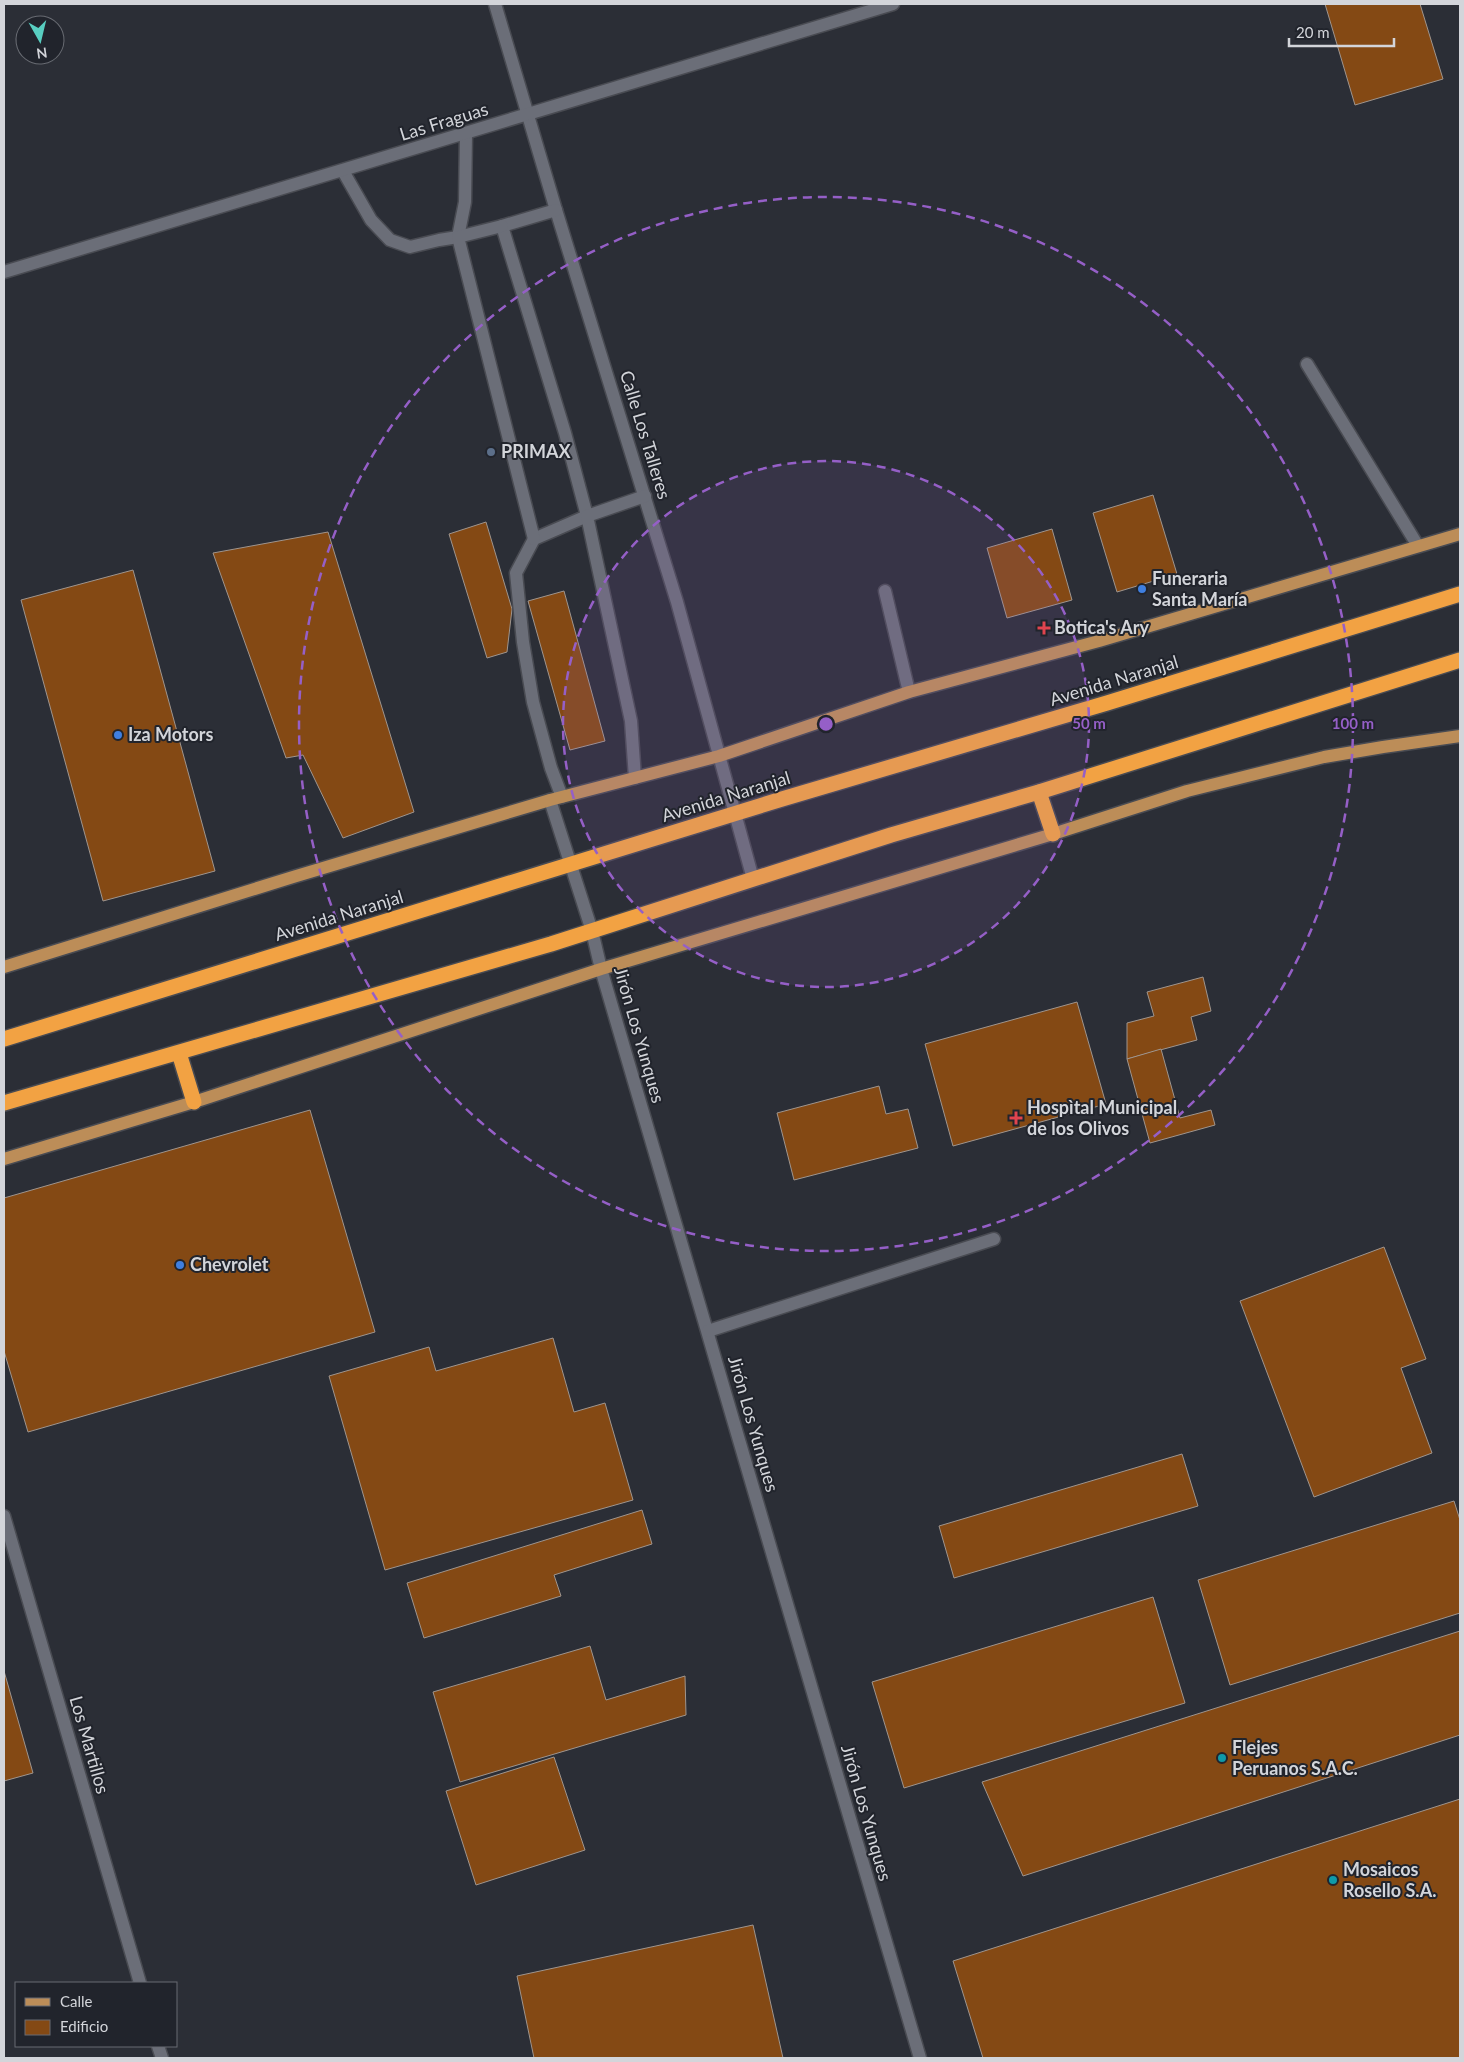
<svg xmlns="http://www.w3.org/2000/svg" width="1464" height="2062" font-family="Lato,sans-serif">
  <rect width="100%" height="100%" fill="#2b2e36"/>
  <g fill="#844914" stroke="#9f958e">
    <path d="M1325,4H1420L1443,79L1355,105Z"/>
    <path d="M1153,495L1177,574L1117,592L1093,513Z"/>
    <path d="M486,522L512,609L507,652L487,658L449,534Z"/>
    <path d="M1052,529L1072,600L1007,618L987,548Z"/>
    <path d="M328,532L414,812L343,838L303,755L286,758L213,553Z"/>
    <path d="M133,570L215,871L103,901L21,600Z"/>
    <path d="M564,591L605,741L570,750L528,601Z"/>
    <path d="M1203,977L1211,1011L1191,1017L1197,1040L1127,1059V1023L1154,1016L1147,992Z"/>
    <path d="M1077,1002L1106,1104L953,1146L925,1044Z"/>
    <path d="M1161,1049L1180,1118L1211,1110L1215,1125L1150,1143L1127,1059Z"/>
    <path d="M879,1086L886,1114L908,1109L918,1148L794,1180L777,1113Z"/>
    <path d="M310,1110L375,1332L28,1432L4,1351V1198Z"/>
    <path d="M1384,1247L1426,1359L1401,1368L1432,1453L1314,1497L1240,1301Z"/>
    <path d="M553,1338L574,1412L605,1403L633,1500L385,1570L329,1376L429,1347L436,1371Z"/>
    <path d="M1182,1454L1198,1506L954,1578L939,1526Z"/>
    <path d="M1454,1501L1460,1520V1613L1230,1685L1198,1580Z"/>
    <path d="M642,1510L652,1544L554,1575L561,1596L424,1638L407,1583Z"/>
    <path d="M1153,1597L1185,1703L904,1788L872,1682Z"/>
    <path d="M1460,1631V1735L1023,1876L982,1782Z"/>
    <path d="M590,1646L606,1700L685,1676L686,1715L460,1782L433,1692Z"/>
    <path d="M4,1671L33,1773L4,1781Z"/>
    <path d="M554,1757L585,1850L476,1885L446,1791Z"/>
    <path d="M1460,1799V2058H983L953,1961Z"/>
    <path d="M753,1925L783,2058H534L517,1976Z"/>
  </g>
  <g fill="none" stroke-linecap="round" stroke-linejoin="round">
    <g stroke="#494b52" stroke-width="15">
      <g id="minor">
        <path d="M495,4L556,210L677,602L753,879"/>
        <path d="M343,171L371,220L390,240L410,247L439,240L458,237L465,202L466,134"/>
        <path d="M556,210L502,226L565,433L587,516L534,539L516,573L523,642L533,702L551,768L562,797"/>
        <path d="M502,226L458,237L534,539"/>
        <path d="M4,272L893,4"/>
        <path d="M1307,364L1418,546"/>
        <path d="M885,591L909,692"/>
        <path d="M635,778L631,721L587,516L645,496"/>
        <path d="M550,800L592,931L601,969L920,2058"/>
        <path d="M708,1331L994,1239"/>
        <path d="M4,1516L140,1983"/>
        <path d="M158,2046L162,2058"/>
      </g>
    </g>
    <g stroke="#494b52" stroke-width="15">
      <g id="major">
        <path d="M4,967L293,877L550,800L719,756L909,692L1099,641L1460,534"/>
        <path d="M4,1159L194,1102L601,969L1053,834L1187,791L1324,757L1383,747L1460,736"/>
      </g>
    </g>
    <g stroke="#494b52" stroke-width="18">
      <g id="highway">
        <path d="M1039,792L1053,834"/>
        <path d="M4,1039L782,799L1107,703L1460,594"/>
        <path d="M179,1053L194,1102"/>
        <path d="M4,1103L551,944L891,835L1039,792L1460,660"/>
      </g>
    </g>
    <use href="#minor" stroke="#6b6e78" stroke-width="12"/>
    <use href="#major" stroke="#bc8d58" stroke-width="12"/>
    <use href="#highway" stroke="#f2a243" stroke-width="15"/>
  </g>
  <circle cx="826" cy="724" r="263" fill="#955fc7" fill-opacity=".12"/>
  <g fill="none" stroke="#955fc7" stroke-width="2.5" stroke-dasharray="9 6">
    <circle cx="826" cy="724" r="263"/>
    <circle cx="826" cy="724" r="527"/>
  </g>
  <circle fill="#5c6f8a" stroke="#21242c" stroke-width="2" cx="491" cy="452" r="5"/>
  <g fill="#3f7fe0" stroke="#21242c" stroke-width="2">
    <circle cx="1142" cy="589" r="5"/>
    <circle cx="118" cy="735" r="5"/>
    <circle cx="180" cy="1265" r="5"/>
  </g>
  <g fill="#e0444e" stroke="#21242c" stroke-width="2">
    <path d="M1041.5 620.5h5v5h5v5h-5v5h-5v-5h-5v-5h5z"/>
    <path d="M1013.5 1110.5h5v5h5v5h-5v5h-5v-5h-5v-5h5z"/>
  </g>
  <g fill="#0f9aa8" stroke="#21242c" stroke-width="2">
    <circle cx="1222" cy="1758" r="5"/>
    <circle cx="1333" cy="1880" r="5"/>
  </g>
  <g text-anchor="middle" stroke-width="4" stroke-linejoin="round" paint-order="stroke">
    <g font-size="18" fill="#d3d5da" stroke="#21242c">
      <text transform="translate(444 122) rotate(-17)" y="6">Las Fraguas</text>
      <text transform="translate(645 435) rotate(73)" y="6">Calle Los Talleres</text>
      <text transform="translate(1114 681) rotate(-17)" y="6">Avenida Naranjal</text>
      <text transform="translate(726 797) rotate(-17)" y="6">Avenida Naranjal</text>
      <text transform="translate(339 916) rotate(-17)" y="6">Avenida Naranjal</text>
      <text transform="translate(639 1035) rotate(74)" y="6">Jirón Los Yunques</text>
      <text transform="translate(753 1424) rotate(74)" y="6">Jirón Los Yunques</text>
      <text transform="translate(89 1745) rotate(74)" y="6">Los Martillos</text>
      <text transform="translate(866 1813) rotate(74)" y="6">Jirón Los Yunques</text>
    </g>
    <g font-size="18" font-weight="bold" fill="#d3d5da" stroke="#21242c" text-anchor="start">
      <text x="501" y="458">PRIMAX</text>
      <text x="1152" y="585">Funeraria<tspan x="1152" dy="21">Santa María</tspan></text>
      <text x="1054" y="634">Botica's Ary</text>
      <text x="128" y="741">Iza Motors</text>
      <text x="1027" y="1114">Hospìtal Municipal<tspan x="1027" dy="21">de los Olivos</tspan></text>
      <text x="190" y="1271">Chevrolet</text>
      <text x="1232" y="1754">Flejes<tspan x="1232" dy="21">Peruanos S.A.C.</tspan></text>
      <text x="1343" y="1876">Mosaicos<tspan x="1343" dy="21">Rosello S.A.</tspan></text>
    </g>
  </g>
  <circle cx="826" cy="724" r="8" fill="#955fc7" stroke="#21242c" stroke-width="2.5"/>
  <g font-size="15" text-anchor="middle" font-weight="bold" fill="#955fc7" stroke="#21242c" stroke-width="4" stroke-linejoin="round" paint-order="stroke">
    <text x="1089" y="729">50 m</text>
    <text x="1353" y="729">100 m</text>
  </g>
  <rect width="1464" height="2062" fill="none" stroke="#d3d5da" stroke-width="10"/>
  <rect x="15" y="1982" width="162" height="65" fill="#21242c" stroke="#686b72"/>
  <rect x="25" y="1998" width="25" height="8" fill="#bc8d58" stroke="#686b72"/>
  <text x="60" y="2007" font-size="15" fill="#d3d5da">Calle</text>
  <rect x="25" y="2020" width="25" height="15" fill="#844914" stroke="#686b72"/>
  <text x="60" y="2032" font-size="15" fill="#d3d5da">Edificio</text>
  <g transform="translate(40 40) rotate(172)"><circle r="24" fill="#21242c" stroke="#686b72"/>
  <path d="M0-4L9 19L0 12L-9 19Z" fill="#58cec1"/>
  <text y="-8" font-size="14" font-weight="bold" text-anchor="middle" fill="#d3d5da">N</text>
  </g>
  <path d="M1289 38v8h105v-8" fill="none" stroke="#d3d5da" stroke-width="2.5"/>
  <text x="1296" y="38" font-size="15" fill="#d3d5da" stroke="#21242c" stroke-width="4" paint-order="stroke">20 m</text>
</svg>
